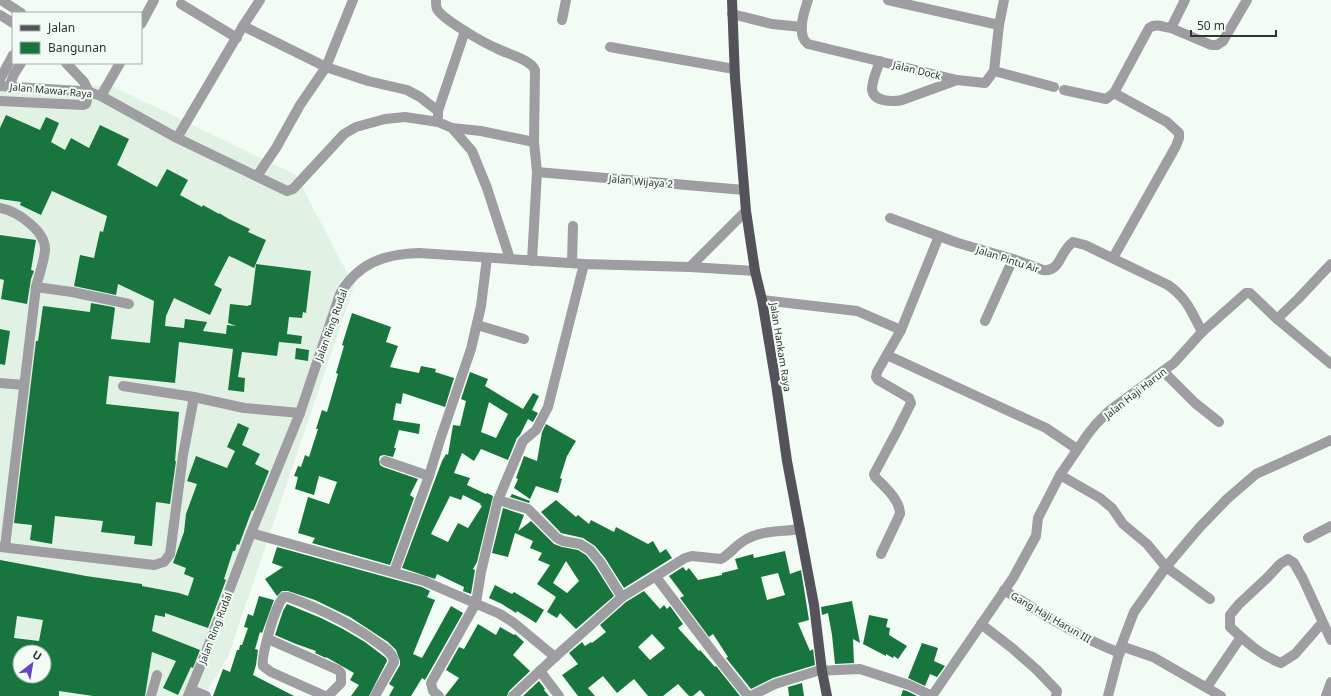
<svg xmlns="http://www.w3.org/2000/svg" width="1331" height="696" font-family="'Noto Sans',sans-serif">
  <rect width="100%" height="100%" fill="#f2fcf4"/>
  <path fill="#e1f2e4" fill-rule="evenodd" d="M0,84L112,86L296,175L354,286L228,657L204,696H0ZM20,652H44V676H20Z"/>
  <g fill="#18753d" fill-rule="evenodd">
    <path d="M6,115L40,130L46,117L59,123L51,142L65,150L71,138L89,148L100,125L129,139L117,165L157,187L167,169L188,180L180,195L202,207L203,205L219,214V213L229,219L250,229L248,232L266,240L254,268L236,259V258V259L229,256L214,285L222,289L210,315L174,298L166,316L165,326L184,328L185,319L207,322L203,331L226,334L227,325L236,326L228,323L230,304L248,306L249,305H251L256,264L311,271L306,313L303,312L302,318L289,317L287,334L302,336L301,344L279,342L277,356L242,352L238,377L245,378L244,392L228,390L233,349L179,342L175,383L109,376L106,404L179,412L175,461H176L170,504L156,502L152,546L134,544L135,536L101,532L103,521L55,516L52,544L30,540L32,525L14,523L36,341H38L43,306L90,312L91,303L113,307L115,308L111,339L150,343L154,301L118,284L116,295L74,286L80,255L94,258L100,231L103,232L107,216L52,191L41,215L20,205L21,202L0,199V128Z"/>
    <path d="M0,235L36,240L31,270L34,271L31,279L27,304L1,299L4,280L0,279Z"/>
    <path d="M352,313L391,327L386,342L398,346L390,367L419,373L421,366L436,369L435,372L454,378L445,407L403,393L401,404L396,403L393,420L420,424L419,434L399,430L394,448H396L393,457L384,455L380,456L379,459L380,465L383,467L418,479L410,495L414,498L390,565L312,543L315,538L298,533L308,497L329,504L337,482L319,476L314,495L295,489L298,477L294,476L298,466L301,467L305,455L309,457L318,429H316L322,410L327,412L338,374L336,373L344,346L342,345Z"/>
    <path d="M0,329L10,331L5,365L0,364Z"/>
    <path d="M296,348L309,350L308,361L295,359Z"/>
    <path d="M470,372L488,379L485,386L523,409L533,393L539,396L532,410L538,413L533,422L528,419L520,435L517,438L508,460L481,449L474,461L462,453L454,473L470,478L467,485L486,494L487,493L493,496L477,562L473,569L475,570L471,594L463,591L464,587L437,574L435,579L402,568L442,461L446,454L448,455L453,425L460,426L466,401L461,399ZM489,402L508,414L496,438L481,432ZM463,495L481,504L480,505L482,506L468,528L458,523L448,542L431,534L450,496L461,500Z"/>
    <path d="M238,423L249,428L242,445L260,454L255,464L269,471L253,511L252,510L239,545L237,544L235,551H233L224,579L226,580L208,628L165,613V617L155,615L152,631L200,650L193,668L191,667L178,695L163,688L176,661L152,652L145,696H93L59,691V696H0V560L86,576L142,584V586L179,593L188,596L194,578L184,574L186,568L173,563L184,532L186,514L197,484L187,481L196,456L227,468L235,451L227,447ZM17,616L43,620L39,641L14,638ZM20,652H44V676H20Z"/>
    <path d="M546,424L576,441L567,456L560,478L562,479L558,493L536,486L530,499L514,488L518,479L516,478L524,456L537,461L542,432Z"/>
    <path d="M512,494L530,501L529,503L510,497Z"/>
    <path d="M556,500L576,517L578,515L589,524L591,520L614,532L616,527L648,544L653,541L660,553L666,549L672,558L624,588L605,558L595,546L583,538L561,533L541,512Z"/>
    <path d="M503,508L524,515L518,531L531,521L554,544L562,547L578,550L586,555L595,566L614,596L576,629L560,613L557,618L547,612L556,597L537,584L550,565L538,560L542,553L530,548L533,541L515,533L508,557L492,553ZM566,561L579,581L567,593L553,583Z"/>
    <path d="M277,547L422,587L430,591L427,597L435,600L413,654L422,658L451,606L463,613L425,680L422,678L411,696H389L394,687L389,684L400,665V661L396,650L388,642L350,617L315,600L288,591H282L277,596L265,579L283,567L272,563Z"/>
    <path d="M785,551L790,574L801,570L809,620L798,623L810,651L813,649L815,665L773,678L751,689L726,658L728,657L713,634L709,637L680,598L684,596L669,576L683,567L686,571L689,568L698,580L722,575V573L738,569L735,559L753,554L754,558ZM778,573L785,595L767,600L761,577Z"/>
    <path d="M495,585L512,594L514,592L544,610L536,623L517,611L516,613L502,604L489,598Z"/>
    <path d="M644,591L660,609L664,605L667,609L670,606L683,624L678,628L699,651L700,650L715,667L716,666L740,696H705L700,690L693,696H689L678,684L663,696H648L634,679L617,693L603,676L588,688L595,696H578L562,675L578,664L569,653L582,642L585,646L591,642L592,643L606,632L600,625L626,602ZM652,634L665,648L650,660L638,647Z"/>
    <path d="M259,596L274,600L262,633L260,632L255,649L258,650L256,665L253,675L294,696H213L223,669L230,672L237,650H239L240,645H242L248,628L244,627L248,614L253,616Z"/>
    <path d="M852,601L860,643L853,639L854,663L835,664L832,635L828,613L822,615L821,607Z"/>
    <path d="M287,604L321,618L343,629L365,642L386,658L387,661L369,696H351L359,685L350,680L354,673L326,657V658L315,653L316,651L296,644L275,635L283,611Z"/>
    <path d="M869,615L888,619L886,627L890,628L889,635L907,646L898,659L894,656L893,658L886,654V656L863,644Z"/>
    <path d="M478,624L496,635L500,627L514,635L515,634L524,642L513,655L530,671L509,691L507,696H445L459,678L446,670L459,647L464,649Z"/>
    <path d="M922,643L938,648L934,661L945,666L937,677L930,674L925,686L908,678Z"/>
    <path d="M539,681L545,689L544,690L549,696H523Z"/>
    <path d="M802,683L804,696H789L788,687Z"/>
    <path d="M903,690L907,691L917,696H901Z"/>
  </g>
  <g fill="none" stroke-linecap="round" stroke-linejoin="round">
    <g stroke="#9e9da2" stroke-width="10">
      <path d="M1,0L21,13"/>
      <path d="M436,0C436,3 436,7 437,9C442,19 484,43 496,48C507,54 530,59 535,70L534,142L537,172L532,261"/>
      <path d="M808,0C804,12 796,35 808,44L957,80L985,83L994,71L999,25L1004,0"/>
      <path d="M888,0L999,25"/>
      <path d="M181,4L237,38"/>
      <path d="M732,14L772,24L802,27"/>
      <path d="M0,15L13,23"/>
      <path d="M562,20L566,0"/>
      <path d="M141,24L154,0"/>
      <path d="M243,26L326,67L368,81L407,90L420,97L438,111"/>
      <path d="M1171,28L1211,45H1217L1223,41L1247,0"/>
      <path d="M610,47L734,69"/>
      <path d="M880,61C877,70 872,80 872,89C873,102 893,102 902,100L957,80"/>
      <path d="M994,71L1054,87"/>
      <path d="M0,79L13,55"/>
      <path d="M0,86L79,91L89,92L101,96L177,138L287,191L293,189L344,134L356,127L385,119L405,117L438,122L452,128L472,151L487,188L510,259"/>
      <path d="M9,87L14,74L21,63"/>
      <path d="M1064,90L1106,99L1114,93L1167,122L1179,133V138L1176,146L1113,258"/>
      <path d="M1114,93L1149,28C1156,23 1163,27 1171,28L1185,0"/>
      <path d="M101,96L120,63"/>
      <path d="M0,101L83,105L86,104L89,92L84,82L66,63"/>
      <path d="M438,116V111L465,31"/>
      <path d="M452,128L481,131L534,142"/>
      <path d="M177,138L243,26L260,0"/>
      <path d="M537,172L744,190"/>
      <path d="M257,176L276,148L300,105L326,67L353,0"/>
      <path d="M0,208C17,211 46,231 45,250C44,262 39,275 36,287L5,547"/>
      <path d="M890,218L958,243L1013,259L1043,270C1061,272 1059,252 1073,242L1085,245L1168,285C1187,298 1192,313 1202,332"/>
      <path d="M572,263L573,226"/>
      <path d="M690,267L746,211"/>
      <path d="M36,287L72,292L129,304"/>
      <path d="M762,300L857,311L901,330"/>
      <path d="M1277,319L1298,299L1331,264"/>
      <path d="M985,321L1013,259"/>
      <path d="M477,325L524,339"/>
      <path d="M887,355L1046,428L1077,449"/>
      <path d="M1163,371L1195,403L1219,422"/>
      <path d="M0,383L24,385"/>
      <path d="M123,386L194,397"/>
      <path d="M385,461L429,476"/>
      <path d="M1060,475L1100,498L1112,508L1123,524L1147,544L1166,567L1210,599"/>
      <path d="M498,500L528,509L557,538L563,541L580,544L590,550L600,562L622,597"/>
      <path d="M251,533L424,581L500,614L514,623L555,657"/>
      <path d="M1308,538L1331,526"/>
      <path d="M0,547L154,565L164,562L170,554L183,455L194,397L244,408L300,413"/>
      <path d="M881,554L900,514C900,500 885,487 875,477L874,474L897,431L911,403L909,398L878,380L876,377L877,372L901,330L939,236"/>
      <path d="M394,572L429,476L440,440L471,349L481,306L487,258"/>
      <path d="M656,577L716,656L748,696"/>
      <path d="M1004,590C1043,614 1076,636 1120,653"/>
      <path d="M1322,623L1295,654L1281,663C1262,656 1245,641 1230,627V615L1239,604L1267,578L1280,564L1288,559L1294,563L1303,579L1331,640"/>
      <path d="M981,624L1012,648L1037,670L1057,691L1056,696"/>
      <path d="M268,639L338,670L341,673V683L328,696"/>
      <path d="M1121,646L1153,657L1221,696"/>
      <path d="M540,671L559,696"/>
      <path d="M1207,687L1241,637"/>
      <path d="M191,690L206,696"/>
      <path d="M151,696L157,675"/>
      <path d="M188,696L204,657L251,533L300,413L340,294C358,263 384,254 419,253L584,264L690,267L755,271"/>
      <path d="M325,696L271,672L263,666C261,656 276,602 284,597H288C321,609 351,623 379,644C385,648 394,654 394,662L375,696"/>
      <path d="M439,696L433,691L431,683L476,603L481,572L498,500L523,441L536,430L548,407L584,264"/>
      <path d="M513,696L555,657L622,597L685,558L692,556L721,559C730,554 736,545 745,540C761,530 782,532 800,529"/>
      <path d="M751,696L775,684L817,671L860,669L909,685L930,695L934,693L1013,578L1036,536L1038,518L1060,475L1088,434L1096,424L1109,411L1174,363L1202,332L1246,293H1250L1277,319L1331,364"/>
      <path d="M1108,696L1121,646L1134,612L1166,567L1199,528L1227,499L1256,474L1331,440"/>
      <path d="M1326,696L1331,682"/>
    </g>
    <path stroke="#54535b" stroke-width="10" d="M732,0L735,78L746,211L755,271L762,300L776,384L787,461L814,605L822,671L827,696"/>
  </g>
  <g text-anchor="middle" stroke-width="4" stroke-linejoin="round" paint-order="stroke">
    <g font-size="10" fill="#313532" stroke="#f2fcf4">
      <text transform="translate(917 70) rotate(14)" y="4">Jalan Dock</text>
      <text transform="translate(51 90) rotate(5)" y="4">Jalan Mawar Raya</text>
      <text transform="translate(641 181) rotate(5)" y="4">Jalan Wijaya 2</text>
      <text transform="translate(1008 259) rotate(18)" y="4">Jalan Pintu Air</text>
      <text transform="translate(331 325) rotate(-70)" y="4">Jalan Ring Rudal</text>
      <text transform="translate(781 347) rotate(81)" y="4">Jalan Hankam Raya</text>
      <text transform="translate(1135 393) rotate(-38)" y="4">Jalan Haji Harun</text>
      <text transform="translate(1051 617) rotate(30)" y="4">Gang Haji Harun III</text>
      <text transform="translate(215 628) rotate(-69)" y="4">Jalan Ring Rudal</text>
    </g>
  </g>
  <rect x="12" y="12" width="130" height="52" fill="#f2fcf4" stroke="#a5aca6"/>
  <rect x="20" y="25" width="20" height="6" fill="#54535b" stroke="#a5aca6"/>
  <text x="48" y="32" font-size="12" fill="#313532">Jalan</text>
  <rect x="20" y="42" width="20" height="12" fill="#18753d" stroke="#a5aca6"/>
  <text x="48" y="52" font-size="12" fill="#313532">Bangunan</text>
  <g transform="translate(32 664) rotate(31)"><circle r="19" fill="#f2fcf4" stroke="#a5aca6"/>
  <path d="M0-3L7 15L0 10L-7 15Z" fill="#6347bf"/>
  <text y="-6" font-size="11" font-weight="bold" text-anchor="middle" fill="#313532">U</text>
  </g>
  <path d="M1191 30v6h85v-6" fill="none" stroke="#313532" stroke-width="2"/>
  <text x="1197" y="30" font-size="12" fill="#313532" stroke="#f2fcf4" stroke-width="3" paint-order="stroke">50 m</text>
</svg>
